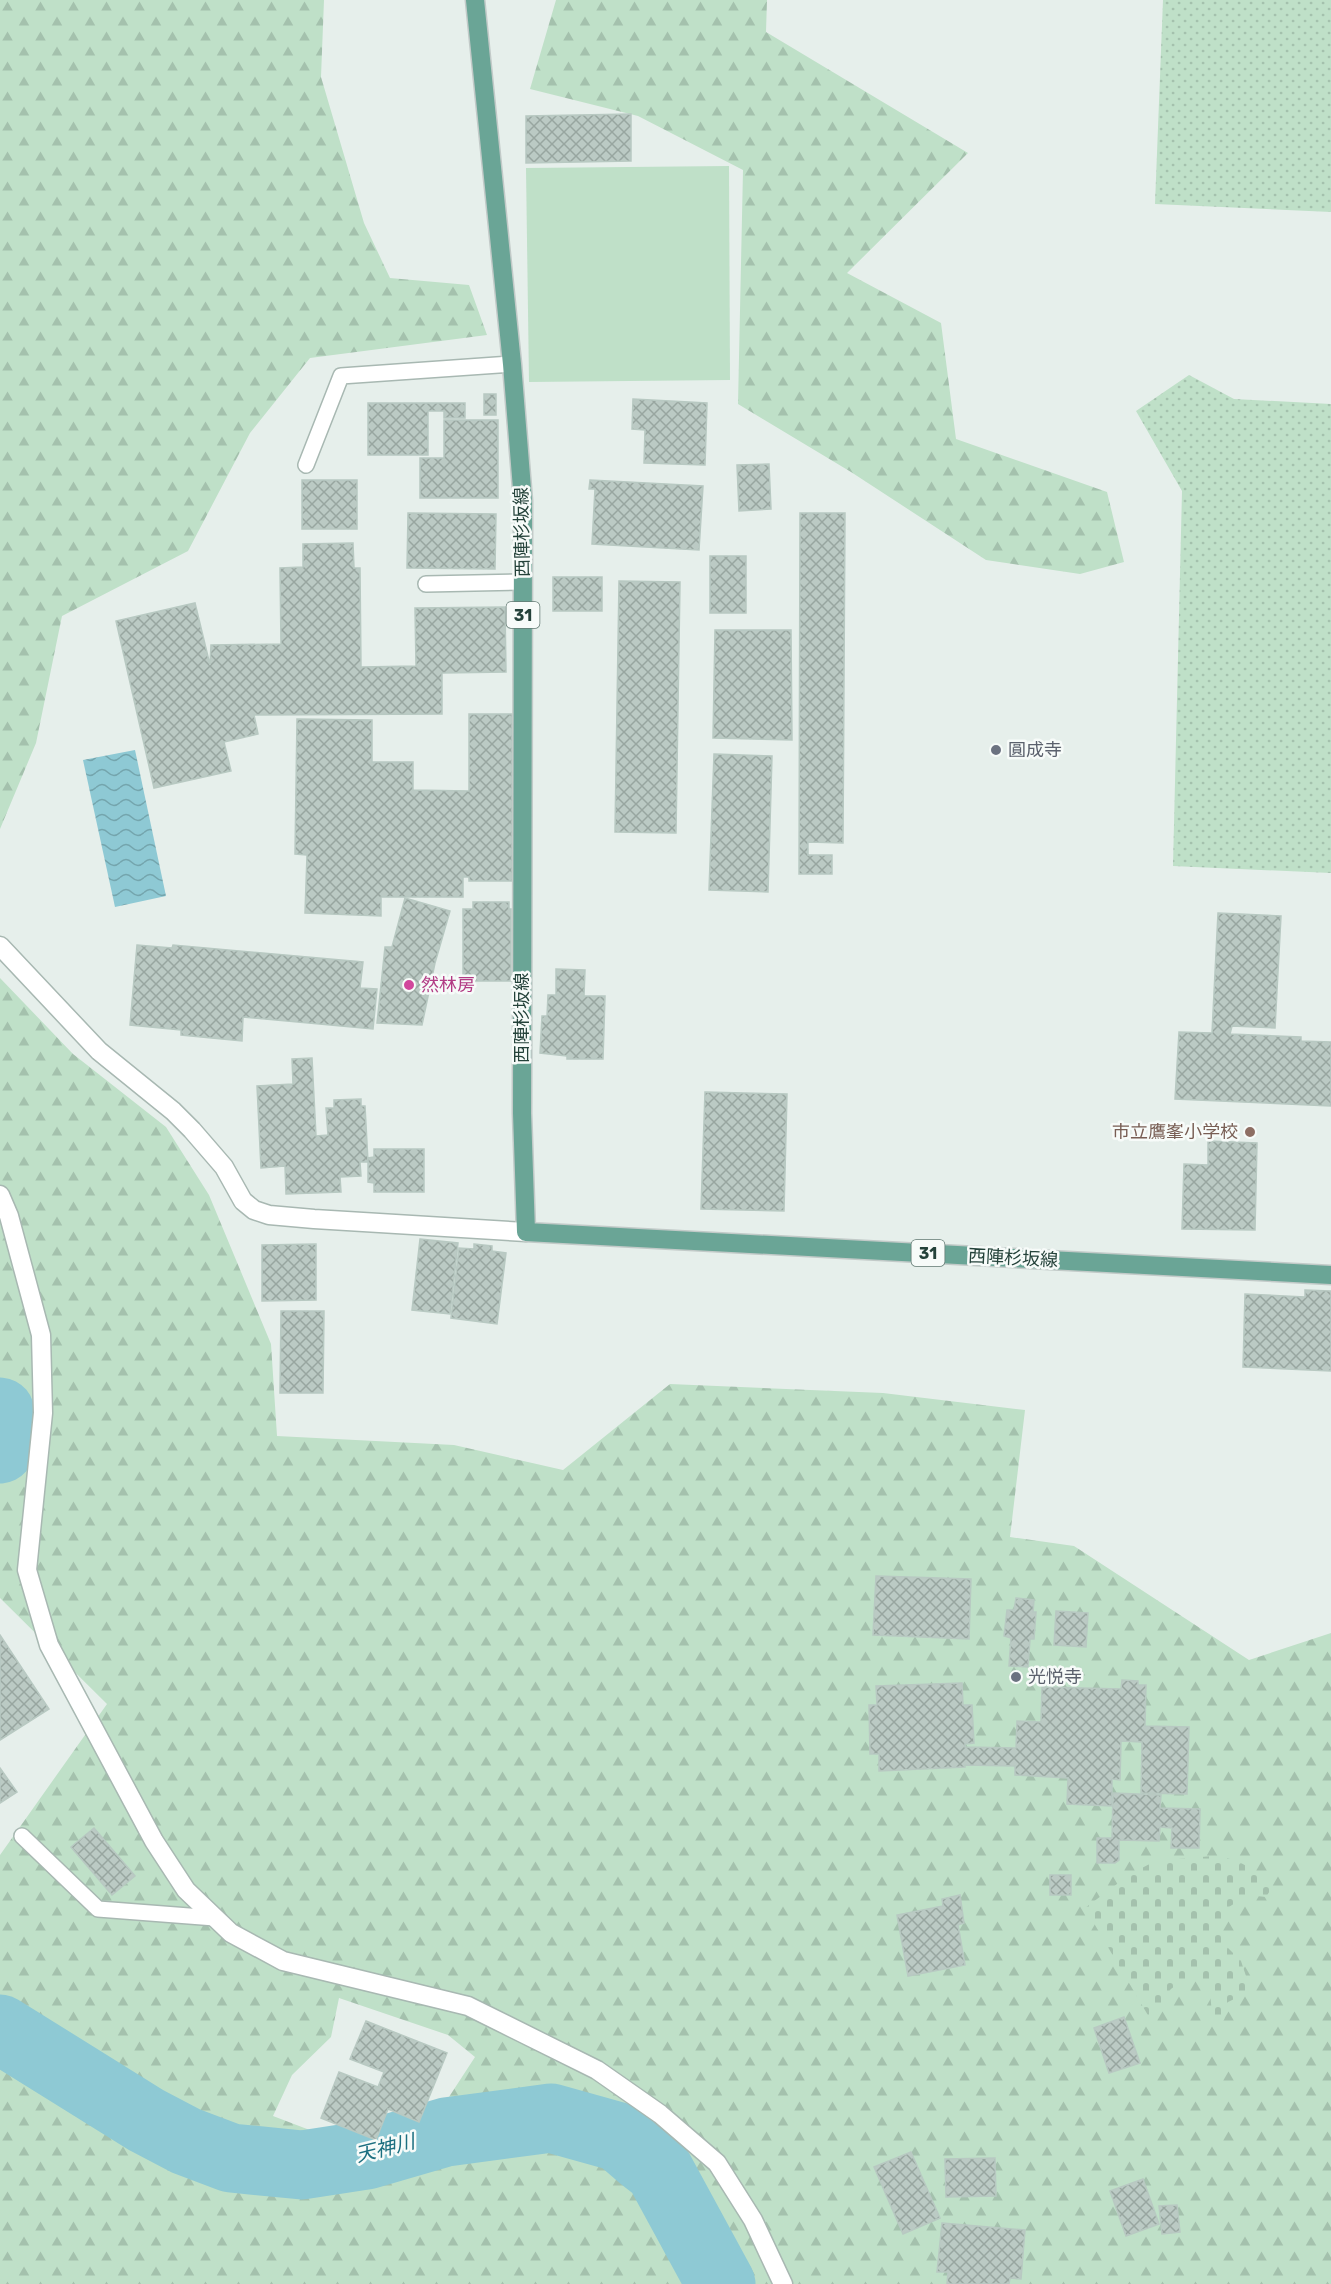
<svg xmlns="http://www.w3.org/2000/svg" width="1331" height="2284" font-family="Rubik,'Noto Sans JP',sans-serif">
  <defs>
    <pattern id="forest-firs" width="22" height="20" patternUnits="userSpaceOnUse" patternTransform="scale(1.5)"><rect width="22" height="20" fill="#bfe0c8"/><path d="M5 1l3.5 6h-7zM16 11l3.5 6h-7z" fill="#a4c1ad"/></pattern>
    <pattern id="cemetery-stones" width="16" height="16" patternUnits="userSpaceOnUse" patternTransform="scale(1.5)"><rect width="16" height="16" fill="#bfe0c8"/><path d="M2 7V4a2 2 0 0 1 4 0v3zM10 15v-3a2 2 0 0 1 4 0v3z" fill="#a4c1ad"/></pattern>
    <pattern id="park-dots" width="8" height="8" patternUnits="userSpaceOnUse" patternTransform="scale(1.5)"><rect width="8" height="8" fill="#bfe0c8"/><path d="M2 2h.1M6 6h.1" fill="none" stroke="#a4c1ad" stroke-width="1.8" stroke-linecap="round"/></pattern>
    <pattern id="water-waves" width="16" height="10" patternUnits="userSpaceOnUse" patternTransform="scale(1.5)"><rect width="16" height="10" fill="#8ec9d4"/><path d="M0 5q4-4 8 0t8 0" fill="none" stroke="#74a5ad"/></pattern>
    <pattern id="building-cross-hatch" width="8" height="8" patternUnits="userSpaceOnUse" patternTransform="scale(1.5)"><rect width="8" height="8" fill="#bbcac4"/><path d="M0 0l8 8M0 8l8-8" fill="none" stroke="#98a6a0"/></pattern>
  </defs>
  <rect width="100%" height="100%" fill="#e6efeb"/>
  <path fill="#bfe0c8" d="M729,166L730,380L529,382L526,168Z"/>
  <g fill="url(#forest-firs)" fill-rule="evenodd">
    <path d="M0,0H324L321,77L364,223L390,278L469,285L487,335L310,358L250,433L188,551L62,616L36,743L0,829Z"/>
    <path d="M556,0H767L766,32L968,153L847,273L941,323L956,439L1107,492L1124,562L1080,574L986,560L851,472L738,404L743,170L638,116L530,89Z"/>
    <path d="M0,978L73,1054L166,1127L209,1195L271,1344L277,1436L454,1445L563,1470L670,1384L883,1393L1025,1410L1010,1537L1074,1546L1249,1660L1331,1633V2284H0V1855L107,1704L0,1598ZM339,1998L448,2035L475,2057L404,2166L273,2116L292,2075L331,2037Z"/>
  </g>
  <path fill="url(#cemetery-stones)" d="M1213,1856C1242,1859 1253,1868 1271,1889L1266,1897L1247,1895L1226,1909L1218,1928L1225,1945L1241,1961L1251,1991L1228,2002L1224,2020L1217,2025L1212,2013L1209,1983C1195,1978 1173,1981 1166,1996C1164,2000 1163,2006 1162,2011L1149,2017L1085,1908L1129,1875L1155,1861Z"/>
  <g fill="url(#park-dots)">
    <path d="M1163,0H1331V212L1155,204Z"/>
    <path d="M1189,375L1234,399L1331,404V873L1173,866L1182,491L1136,411Z"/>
  </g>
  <path fill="url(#water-waves)" d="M135,750L166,896L115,907L83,760Z"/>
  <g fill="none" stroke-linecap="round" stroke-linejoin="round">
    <g stroke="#8ec9d4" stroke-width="69">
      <path d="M0,1412L6,1431L0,1449"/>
      <path d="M0,2029L146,2120L186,2141L231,2158L302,2165L367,2155L446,2132L551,2118L619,2137L641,2156L659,2170L721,2284"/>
    </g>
  </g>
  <g fill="url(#building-cross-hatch)" stroke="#b8c9c2" stroke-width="1.5">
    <path d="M631,114V161L526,163V116Z"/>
    <rect x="484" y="394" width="12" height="21"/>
    <path d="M633,399L707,403L705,465L644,463L645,430L632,429Z"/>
    <path d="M368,403H465V418H444V411H428V455H368Z"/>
    <path d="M444,420H498V498H420V458H444Z"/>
    <path d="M769,464L771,509L739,511L737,465Z"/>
    <rect x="302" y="480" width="55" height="49"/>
    <path d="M590,480L703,486L699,550L592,544L595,489H589Z"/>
    <path d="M408,513L496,514L495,569L407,568Z"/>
    <path d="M800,513H845L843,843L808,842V855H832V874H799Z"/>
    <path d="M353,543L354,568H360L361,667L416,666L415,608L505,607L506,672L442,673V714L254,715L258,734L224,742L231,771L154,788L116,621L195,603L210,665L211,645L281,644L280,568L303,567V544Z"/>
    <rect x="710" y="556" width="36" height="57"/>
    <rect x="553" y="577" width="49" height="34"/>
    <path d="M619,581L680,582L676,833L615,832Z"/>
    <path d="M715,630H791L792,740L713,738Z"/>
    <path d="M469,714H512V881H469V877H463V897H381V916L305,913L307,855L295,854L297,719L372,720V762H413V790L469,791Z"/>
    <path d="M714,754L772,756L768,892L709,890Z"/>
    <path d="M405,898L450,911L435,963L422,1025L377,1023L385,947H392Z"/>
    <path d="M473,902H509V909H511V981H463V909H473Z"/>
    <path d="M1218,913L1281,916L1275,1028L1232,1026L1230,1034L1301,1037V1041L1331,1042V1106L1175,1099L1179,1032L1212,1033Z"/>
    <path d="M137,945L172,948L173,945L363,962L360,988L377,989L373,1029L243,1017L242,1041L181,1035V1030L130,1025Z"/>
    <path d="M556,969L585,970L584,996H605L603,1059H567V1056L540,1053L542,1016H547L548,995H556Z"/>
    <path d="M312,1058L316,1136L328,1135L326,1108H334V1100L361,1099V1106H365L368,1162H360L361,1176L340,1177L341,1192L286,1194L285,1166L261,1168L257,1086L293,1084L292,1059Z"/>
    <path d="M705,1092L787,1094L784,1211L701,1209Z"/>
    <path d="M1208,1141L1257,1143L1255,1230L1182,1229L1184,1164L1208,1165Z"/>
    <path d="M374,1149H424V1192H374V1183L368,1182V1158L374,1157Z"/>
    <path d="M420,1239L458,1243L450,1314L412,1310Z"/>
    <path d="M316,1244V1300L262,1301V1245Z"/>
    <path d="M474,1244L492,1246V1251L506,1253L497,1324L451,1318L459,1248L474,1249Z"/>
    <path d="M1305,1290L1331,1291V1371L1243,1367L1245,1294L1305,1297Z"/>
    <path d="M281,1311H324L323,1393H280Z"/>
    <path d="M876,1576L971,1579L969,1639L873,1635Z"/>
    <path d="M1016,1598L1034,1600L1033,1612H1036L1034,1639H1030L1028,1667L1009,1666L1011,1638L1004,1636L1007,1610H1014Z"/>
    <path d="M1056,1611L1088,1613L1086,1647L1054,1645Z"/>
    <path d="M0,1635L49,1709L0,1740Z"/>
    <path d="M1122,1680L1138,1681V1685H1146L1145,1726L1189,1727L1187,1794L1141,1793L1142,1742L1121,1741L1120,1780L1112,1779V1806L1067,1804L1068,1778L1015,1775V1766L965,1765V1767L879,1771V1754H870L869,1705H877L876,1686L962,1683L963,1705H972L974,1743L965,1744V1747L1016,1748L1017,1721L1041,1722L1042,1687L1121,1689Z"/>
    <path d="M0,1768L17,1792L0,1803Z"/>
    <path d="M1113,1793L1161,1795L1160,1808L1200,1809L1199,1848H1171L1172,1828L1160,1827L1159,1841L1119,1840V1860L1115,1863H1097V1838H1112Z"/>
    <path d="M94,1828L135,1876L112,1895L71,1847Z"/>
    <rect x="1050" y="1875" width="21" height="20"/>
    <path d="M960,1895L964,1923L958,1925L965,1965L908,1976L897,1915L943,1906L942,1899Z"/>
    <path d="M1124,2017L1140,2063L1109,2073L1094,2028Z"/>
    <path d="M366,2021L447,2053L419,2122L388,2109L376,2140L321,2118L339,2072L378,2087L384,2072L350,2059Z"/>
    <path d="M911,2152L940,2218L903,2234L874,2167Z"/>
    <path d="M995,2158L996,2196L946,2197L945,2159Z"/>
    <path d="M1143,2179L1159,2224L1126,2236L1110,2191Z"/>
    <path d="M1177,2205L1180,2232L1162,2234L1159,2206Z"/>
    <path d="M942,2223L1025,2230L1021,2279L1010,2278L1009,2284H947L948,2272H937Z"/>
  </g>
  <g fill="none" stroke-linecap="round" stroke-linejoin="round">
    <g stroke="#a8b8b2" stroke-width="18">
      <g id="service">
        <path d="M306,465L341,376L512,364"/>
        <path d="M426,584L523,582"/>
        <path d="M22,1836L98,1909L215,1918"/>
      </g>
    </g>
    <g stroke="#a8b8b2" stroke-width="21">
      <g id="minor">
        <path d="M0,946L99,1051L173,1111L192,1130L224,1167L243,1201L254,1210L269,1215L314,1219L526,1232"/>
        <path d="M0,1195L9,1216L41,1335L43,1413L27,1570L49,1645L154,1841L186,1890L231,1933L283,1961L468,2006L597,2070L660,2114L717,2163L753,2220L783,2284"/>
      </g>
    </g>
    <g stroke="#c2cac8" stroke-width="21">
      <path id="primary" d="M475,0L512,364L523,501L522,1113L526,1232L1331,1275"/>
    </g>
    <use href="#service" stroke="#fff" stroke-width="15"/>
    <use href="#minor" stroke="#fff" stroke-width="18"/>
    <use href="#primary" stroke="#6aa596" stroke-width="18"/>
  </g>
  <g fill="#6b7280" stroke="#f7fbf9" stroke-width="2">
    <circle cx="996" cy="750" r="6"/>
    <circle cx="1016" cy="1677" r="6"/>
  </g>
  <circle fill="#d1479c" stroke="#f7fbf9" stroke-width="2" cx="409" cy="985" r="6"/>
  <circle fill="#8d6e63" stroke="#f7fbf9" stroke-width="2" cx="1250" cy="1132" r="6"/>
  <g text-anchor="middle" stroke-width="5" stroke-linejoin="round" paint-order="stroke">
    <g fill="#f7fbf9" stroke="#637a73" stroke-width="1.5">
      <rect x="506.5" y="602" width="33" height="26" rx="4.5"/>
      <rect x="911.5" y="1240" width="33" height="26" rx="4.5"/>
    </g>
    <g font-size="16" font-weight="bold" fill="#24423a">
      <text x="523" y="621">31</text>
      <text x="928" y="1259">31</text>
    </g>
    <g font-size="18" fill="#24423a" stroke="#f7fbf9">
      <text transform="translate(522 532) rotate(-91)" y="6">西陣杉坂線</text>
      <text transform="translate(522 1018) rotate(-90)" y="6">西陣杉坂線</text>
      <text transform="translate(1013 1258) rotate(3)" y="6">西陣杉坂線</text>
    </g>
    <g font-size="18" fill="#5b616d" stroke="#f7fbf9" text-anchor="start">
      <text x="1008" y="756">圓成寺</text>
      <text x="1028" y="1683">光悦寺</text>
    </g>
    <g font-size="18" fill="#b23c85" stroke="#f7fbf9" text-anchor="start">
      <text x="421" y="991">然林房</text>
    </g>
    <g font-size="18" fill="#785e54" stroke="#f7fbf9" text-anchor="end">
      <text x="1238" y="1138">市立鷹峯小学校</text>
    </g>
    <g font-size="20" font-style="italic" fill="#1c6f80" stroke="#f7fbf9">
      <text transform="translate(385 2148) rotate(-14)" y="7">天神川</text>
    </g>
  </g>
</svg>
